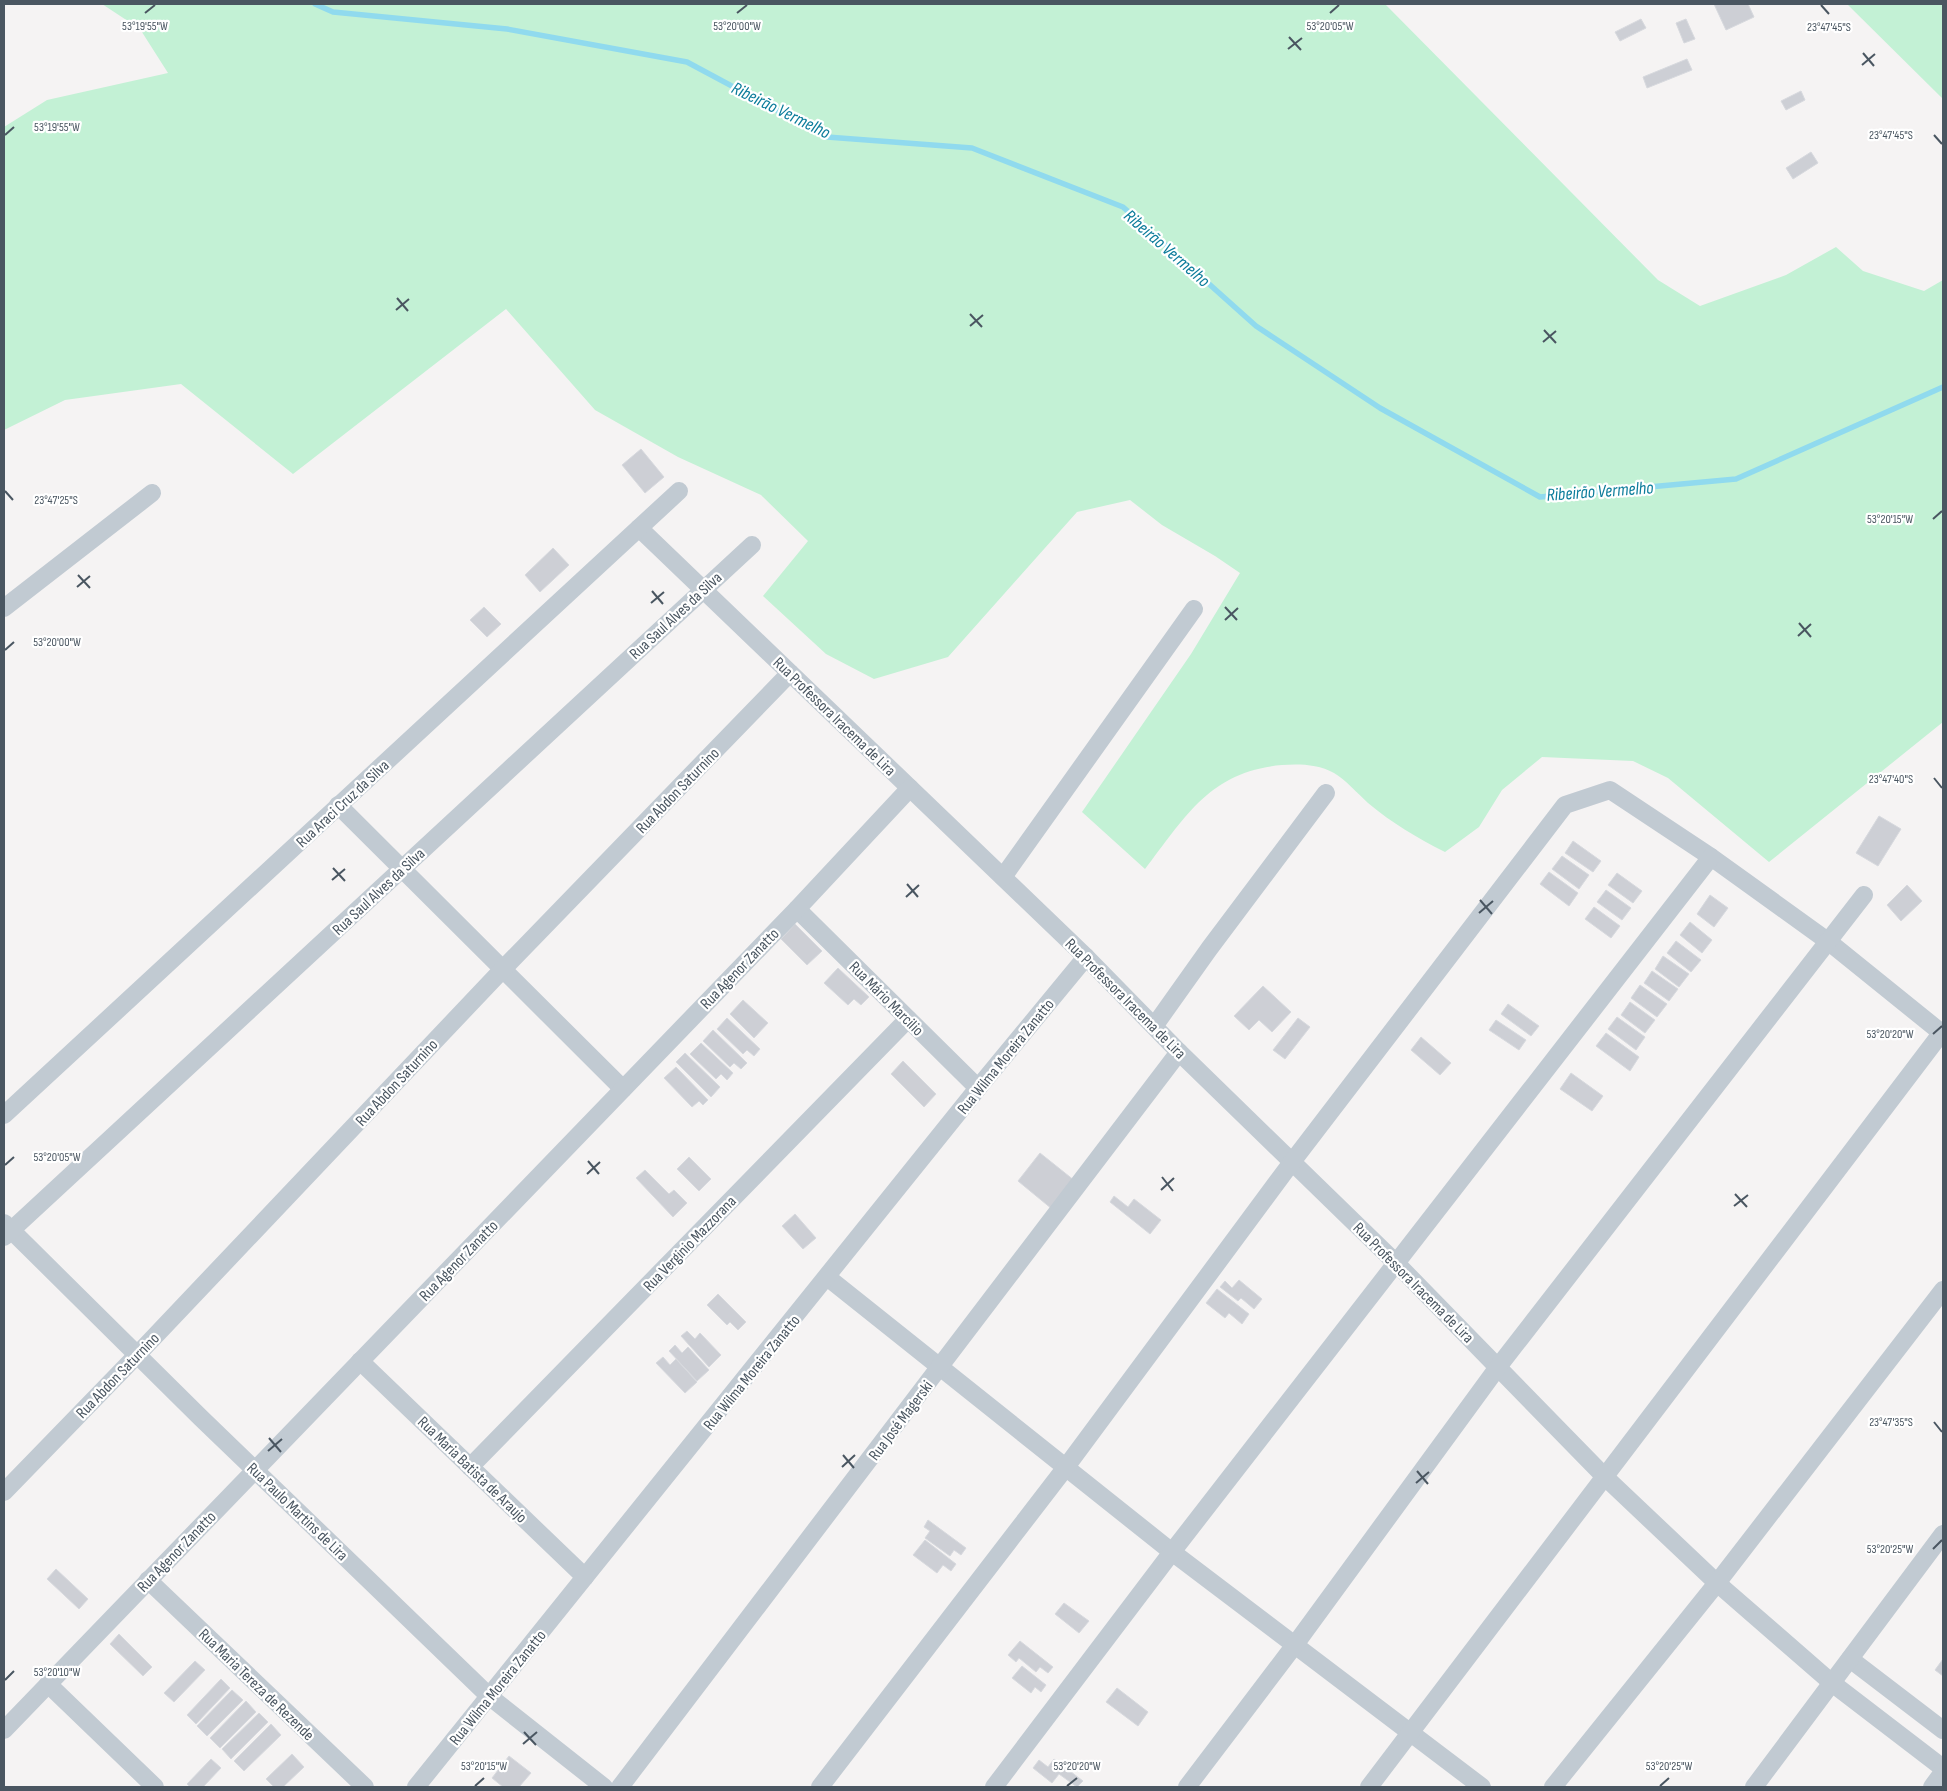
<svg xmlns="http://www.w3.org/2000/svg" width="1947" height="1791" font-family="'Sofia Sans Condensed',sans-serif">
  <rect width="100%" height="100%" fill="#f5f3f3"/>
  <g fill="#c3f1d5">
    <path d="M102,4H1385L1658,280L1700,306L1786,275L1836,247L1863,271L1924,291L1943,280V722L1769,862L1668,778L1633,761L1542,757L1502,790L1479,827L1445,852C1417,838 1392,823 1368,803C1358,794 1345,779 1334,773C1318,764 1299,764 1282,765C1210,771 1185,817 1145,869L1082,812L1191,654L1240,573L1215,556L1162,525L1130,500L1077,512L948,657L874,679L826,654L763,596L808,541L761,495L678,457L595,410L506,309L293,474L181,384L65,400L4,430V127L47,100L168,73L140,29Z"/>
    <path d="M1847,4H1943V99Z"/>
  </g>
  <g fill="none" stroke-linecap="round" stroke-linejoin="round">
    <path stroke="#90daee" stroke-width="5.5" d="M315,4L333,12L507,29L687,62L827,137L972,148L1123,207L1256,326L1380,408L1540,497L1736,479L1943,387"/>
  </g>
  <g fill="#cdcfd5" stroke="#d7d9de">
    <path d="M1714,4H1748L1754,17L1726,30Z"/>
    <path d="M1641,19L1646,28L1620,41L1615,32Z"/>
    <path d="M1686,19L1695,39L1684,43L1676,23Z"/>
    <path d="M1687,59L1692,70L1647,88L1643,77Z"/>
    <path d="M1801,91L1805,100L1786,110L1781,101Z"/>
    <path d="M1811,152L1818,163L1793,179L1786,168Z"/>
    <path d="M641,449L664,477L645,493L622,465Z"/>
    <path d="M553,548L569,565L540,592L525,575Z"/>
    <path d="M484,607L501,624L487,637L470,620Z"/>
    <path d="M1879,816L1901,829L1878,866L1856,853Z"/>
    <path d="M1573,841L1601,861L1593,872L1565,853Z"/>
    <path d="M1562,856L1589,875L1579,889L1552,869Z"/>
    <path d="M1549,872L1578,893L1569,906L1540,884Z"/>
    <path d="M1617,873L1642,891L1633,903L1608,885Z"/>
    <path d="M1907,885L1922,901L1901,921L1887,905Z"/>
    <path d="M1606,890L1631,908L1622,920L1597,902Z"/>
    <path d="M1710,895L1728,908L1714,927L1697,914Z"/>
    <path d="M1594,907L1620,926L1611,938L1585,919Z"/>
    <path d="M1690,922L1712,940L1702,953L1680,935Z"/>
    <path d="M795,924L822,951L807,965L781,939Z"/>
    <path d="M1676,941L1701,960L1691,972L1667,953Z"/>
    <path d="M1663,956L1689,974L1679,987L1655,969Z"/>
    <path d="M838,968L869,997L861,1005L854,999L848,1005L824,983Z"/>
    <path d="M1652,971L1678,989L1669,1001L1644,983Z"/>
    <path d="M1640,985L1667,1004L1657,1017L1631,998Z"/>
    <path d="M1263,986L1291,1012L1272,1032L1259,1020L1249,1030L1234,1016Z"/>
    <path d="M743,1000L768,1023L754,1038L730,1014Z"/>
    <path d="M1630,1002L1655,1020L1645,1033L1621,1015Z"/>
    <path d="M1508,1004L1539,1026L1531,1036L1501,1014Z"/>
    <path d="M1617,1017L1645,1037L1636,1050L1608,1029Z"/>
    <path d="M727,1018L760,1049L754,1056L747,1050L743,1054L717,1029Z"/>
    <path d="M1298,1018L1310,1027L1285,1059L1273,1050Z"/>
    <path d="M1496,1020L1526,1040L1519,1050L1489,1030Z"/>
    <path d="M713,1030L747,1063L741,1069L734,1063L730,1067L703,1041Z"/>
    <path d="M1606,1033L1639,1057L1630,1071L1596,1046Z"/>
    <path d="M1421,1037L1451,1063L1440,1075L1411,1050Z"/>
    <path d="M701,1043L733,1073L727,1080L721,1074L716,1079L690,1054Z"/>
    <path d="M685,1053L720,1087L711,1097L676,1062Z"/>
    <path d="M903,1061L936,1094L924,1107L891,1074Z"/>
    <path d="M676,1067L708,1100L703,1105L699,1101L692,1107L664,1078Z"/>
    <path d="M1571,1073L1603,1096L1592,1111L1560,1089Z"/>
    <path d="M1040,1153L1075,1181L1052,1209L1018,1181Z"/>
    <path d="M689,1157L711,1179L699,1191L677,1169Z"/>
    <path d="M645,1170L669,1194L674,1190L687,1203L673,1217L636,1178Z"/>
    <path d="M1114,1196L1128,1207L1134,1199L1161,1220L1150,1234L1110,1202Z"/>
    <path d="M795,1214L816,1238L803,1249L782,1226Z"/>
    <path d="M1239,1280L1262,1299L1254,1309L1241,1298L1238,1301L1220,1287L1225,1281L1232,1288Z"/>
    <path d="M1217,1289L1249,1314L1242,1324L1229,1313L1225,1318L1206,1303Z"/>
    <path d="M718,1294L746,1322L738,1330L730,1322L727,1325L707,1305Z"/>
    <path d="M687,1331L695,1339L700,1333L721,1355L709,1367L681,1336Z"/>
    <path d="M675,1345L682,1353L688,1347L709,1370L697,1381L669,1351Z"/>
    <path d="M663,1357L670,1365L676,1359L697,1382L685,1393L656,1363Z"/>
    <path d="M928,1520L966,1548L961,1555L954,1550L950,1556L925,1538L930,1531L924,1527Z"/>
    <path d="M925,1540L956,1564L951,1571L943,1565L937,1573L913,1555Z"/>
    <path d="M56,1569L88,1599L79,1609L47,1579Z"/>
    <path d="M1064,1603L1089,1621L1079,1633L1055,1614Z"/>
    <path d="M119,1634L152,1667L143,1676L110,1644Z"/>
    <path d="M1020,1641L1053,1667L1048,1673L1040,1667L1036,1672L1019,1658L1016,1662L1008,1655Z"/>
    <path d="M1943,1659V1676L1935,1670Z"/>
    <path d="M195,1661L205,1670L174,1702L164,1693Z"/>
    <path d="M1022,1666L1046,1685L1041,1692L1035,1687L1031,1693L1012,1678Z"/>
    <path d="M221,1679L230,1688L196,1724L187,1715Z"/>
    <path d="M1117,1688L1148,1712L1138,1726L1106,1702Z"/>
    <path d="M232,1690L243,1700L207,1736L197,1726Z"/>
    <path d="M246,1701L256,1712L220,1748L210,1738Z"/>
    <path d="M259,1713L268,1722L231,1759L222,1749Z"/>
    <path d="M271,1724L281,1735L244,1771L234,1761Z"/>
    <path d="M292,1754L304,1767L283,1787H274L266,1779Z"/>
    <path d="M509,1756L531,1773L519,1787H503L492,1778Z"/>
    <path d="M211,1759L221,1768L203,1787H190L187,1784Z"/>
    <path d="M1054,1759L1083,1781L1077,1787L1059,1774L1052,1783L1033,1768L1039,1760L1048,1767Z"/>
  </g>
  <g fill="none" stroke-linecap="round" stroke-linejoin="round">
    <g stroke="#c1cad2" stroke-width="18">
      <path d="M639,528L1086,957L1179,1052L1397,1264L1605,1477L1717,1583L1832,1683L1943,1768"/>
      <path d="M4,608L152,493"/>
      <path d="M338,805L623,1089"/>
      <path d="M1003,877L1194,609"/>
      <path d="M797,909L978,1088"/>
      <path d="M1155,1025L1209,949L1326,793"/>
      <path d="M4,1115L679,491"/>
      <path d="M4,1223L201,1418L490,1697L604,1787"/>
      <path d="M4,1237L752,545"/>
      <path d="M827,1277L1172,1552L1482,1787"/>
      <path d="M360,1361L585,1577"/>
      <path d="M470,1467L908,1019"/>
      <path d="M4,1492L137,1355L503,969L790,673"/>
      <path d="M148,1580L365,1787"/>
      <path d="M1850,1659L1943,1730"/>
      <path d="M48,1684L155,1787"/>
      <path d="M4,1730L797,909L910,788"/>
      <path d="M416,1787L978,1088L1086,957"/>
      <path d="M620,1787L1179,1052"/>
      <path d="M820,1787L1066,1467L1292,1162L1565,805L1610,790L1711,857L1829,942L1943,1034"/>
      <path d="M994,1787L1172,1552L1711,857"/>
      <path d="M1187,1787L1294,1646L1498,1367L1864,895"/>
      <path d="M1369,1787L1943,1031"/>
      <path d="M1553,1787L1717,1583L1943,1290"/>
      <path d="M1754,1787L1943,1534"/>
      <path d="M1932,1787L1943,1772"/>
    </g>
  </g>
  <path fill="none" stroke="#4a5661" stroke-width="2" d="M1821,5L1829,14M145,13L155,5M737,13L747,5M1330,13L1339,5M1289,37L1301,50M1288,49L1302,38M1863,53L1874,66M1862,65L1875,54M5,135L14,127M1934,135L1942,144M397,298L408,311M396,310L409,299M970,314L982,327M970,326L983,315M1544,330L1556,343M1543,342L1556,331M5,491L13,500M1933,519L1942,511M78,575L90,588M77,587L90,576M652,591L663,604M651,603L664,592M1225,607L1237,620M1225,620L1238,608M1799,623L1811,637M1798,636L1811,624M5,650L14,642M1934,778L1942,788M333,868L345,881M332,880L345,869M907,884L918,897M906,897L919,885M1480,900L1492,914M1479,913L1493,901M1933,1034L1942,1026M588,1161L599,1174M5,1165L14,1157M587,1174L600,1162M1162,1177L1173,1191M1161,1190L1174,1178M1735,1194L1747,1207M1734,1206L1748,1195M1934,1422L1942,1432M269,1438L281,1452M268,1451L282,1439M843,1455L854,1468M842,1467L855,1455M1417,1471L1428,1484M1416,1483L1429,1472M1933,1549L1942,1540M5,1680L14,1671M524,1732L536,1745M523,1744L537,1732M475,1786L484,1778M1067,1786L1077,1778M1660,1786L1669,1778"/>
  <g text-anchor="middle" stroke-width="4.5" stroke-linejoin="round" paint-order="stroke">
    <g font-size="16" fill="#4a5661" stroke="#fff">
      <text transform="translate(675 615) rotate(-43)" y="6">Rua Saul Alves da Silva</text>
      <text transform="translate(835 716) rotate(44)" y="6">Rua Professora Iracema de Lira</text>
      <text transform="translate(677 790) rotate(-46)" y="6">Rua Abdon Saturnino</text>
      <text transform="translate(342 803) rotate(-43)" y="6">Rua Araci Cruz da Silva</text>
      <text transform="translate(378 891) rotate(-43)" y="6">Rua Saul Alves da Silva</text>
      <text transform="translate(739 968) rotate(-46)" y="6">Rua Agenor Zanatto</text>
      <text transform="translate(887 998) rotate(45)" y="6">Rua Mário Marcilio</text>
      <text transform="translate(1126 998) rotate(45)" y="6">Rua Professora Iracema de Lira</text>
      <text transform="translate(1005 1056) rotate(-51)" y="6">Rua Wilma Moreira Zanatto</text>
      <text transform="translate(396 1082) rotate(-47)" y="6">Rua Abdon Saturnino</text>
      <text transform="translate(689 1243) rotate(-46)" y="6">Rua Verginio Mazzorana</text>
      <text transform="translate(458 1260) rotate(-46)" y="6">Rua Agenor Zanatto</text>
      <text transform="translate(1414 1282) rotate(45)" y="6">Rua Professora Iracema de Lira</text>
      <text transform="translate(751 1372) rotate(-51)" y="6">Rua Wilma Moreira Zanatto</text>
      <text transform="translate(117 1375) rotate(-46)" y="6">Rua Abdon Saturnino</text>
      <text transform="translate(900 1420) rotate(-53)" y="6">Rua José Magerski</text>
      <text transform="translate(473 1469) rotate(44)" y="6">Rua Maria Batista de Araujo</text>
      <text transform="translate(298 1511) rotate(44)" y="6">Rua Paulo Martins de Lira</text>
      <text transform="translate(176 1551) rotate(-46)" y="6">Rua Agenor Zanatto</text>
      <text transform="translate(257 1684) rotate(44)" y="6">Rua Maria Tereza de Rezende</text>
      <text transform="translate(497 1687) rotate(-51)" y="6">Rua Wilma Moreira Zanatto</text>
    </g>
    <g font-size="18" font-style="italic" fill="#0c7c9b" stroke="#fff">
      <text transform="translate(781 110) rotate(26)" y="6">Ribeirão Vermelho</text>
      <text transform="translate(1167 248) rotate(41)" y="6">Ribeirão Vermelho</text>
      <text transform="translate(1600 491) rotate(-4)" y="6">Ribeirão Vermelho</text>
    </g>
  </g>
  <g font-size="12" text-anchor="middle" fill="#4a5661" stroke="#fff" stroke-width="4.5" stroke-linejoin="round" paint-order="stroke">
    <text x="145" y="30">53°19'55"W</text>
    <text x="737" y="30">53°20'00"W</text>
    <text x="1330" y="30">53°20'05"W</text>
    <text x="1829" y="31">23°47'45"S</text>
    <text x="57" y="131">53°19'55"W</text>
    <text x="1891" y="139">23°47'45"S</text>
    <text x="56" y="504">23°47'25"S</text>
    <text x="1890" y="523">53°20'15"W</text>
    <text x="57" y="646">53°20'00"W</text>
    <text x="1891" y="783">23°47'40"S</text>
    <text x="1890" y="1038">53°20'20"W</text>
    <text x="57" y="1161">53°20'05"W</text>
    <text x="1891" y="1426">23°47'35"S</text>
    <text x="1890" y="1553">53°20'25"W</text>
    <text x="57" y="1676">53°20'10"W</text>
    <text x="484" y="1770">53°20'15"W</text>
    <text x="1077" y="1770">53°20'20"W</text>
    <text x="1669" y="1770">53°20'25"W</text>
  </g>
  <rect width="1947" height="1791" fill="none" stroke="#4a5661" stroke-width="10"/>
</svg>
